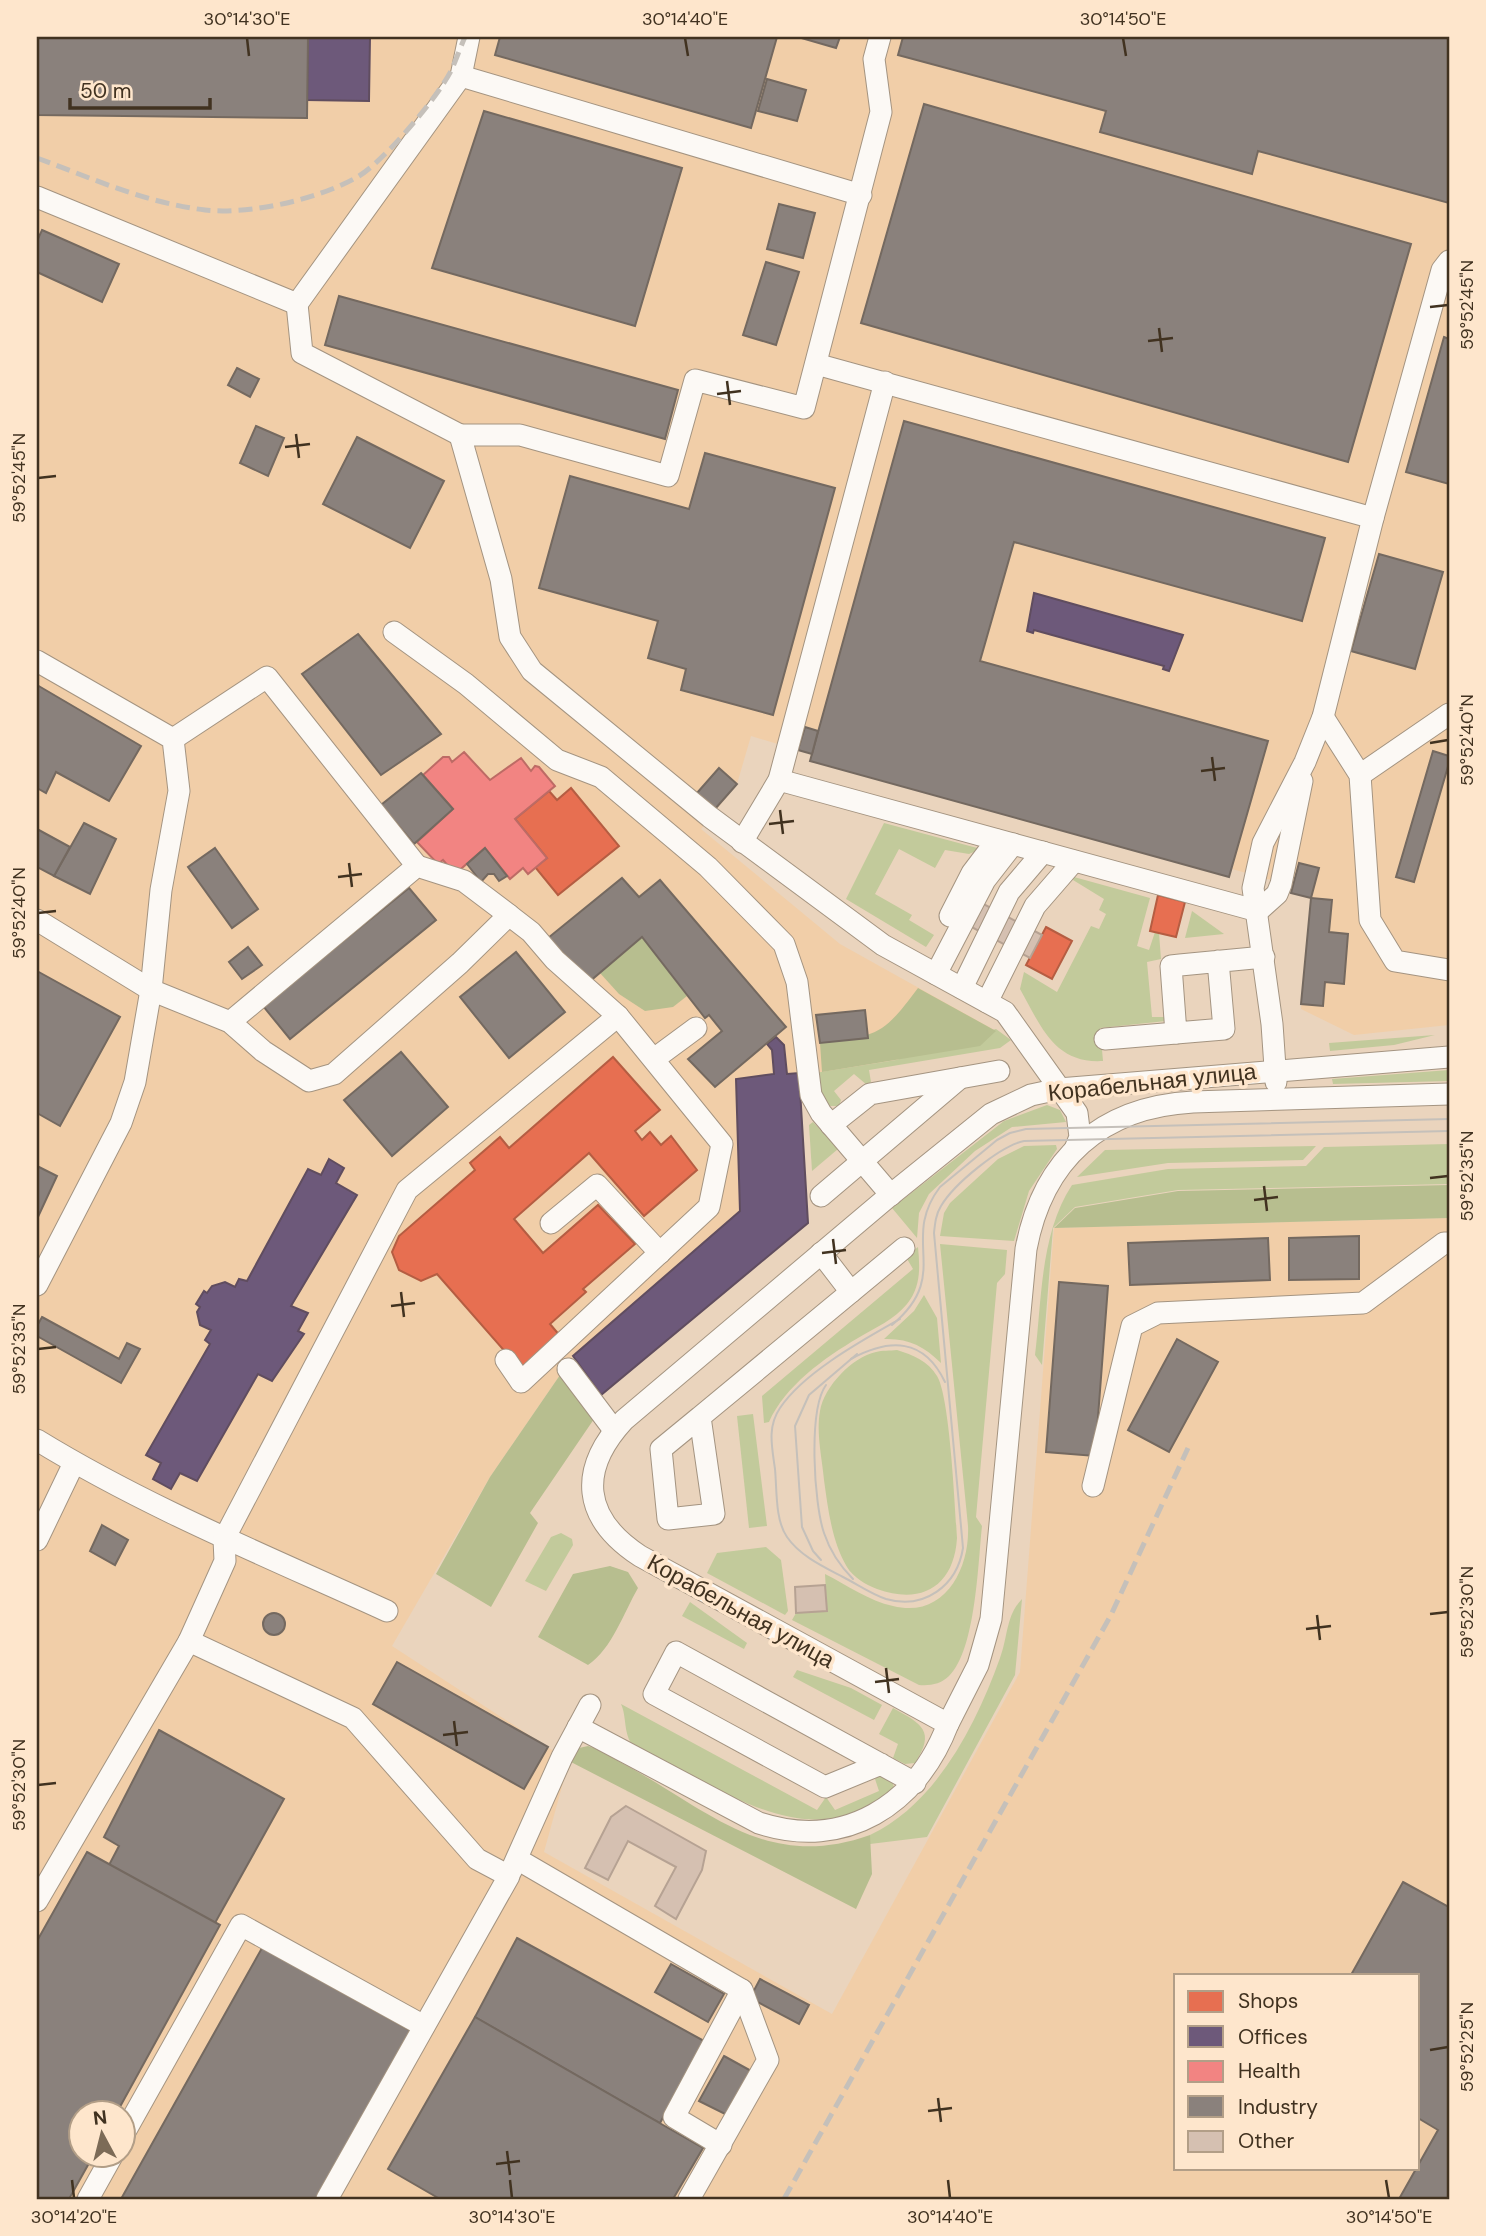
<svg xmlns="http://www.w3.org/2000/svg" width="1486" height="2236" font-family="'DM Sans',sans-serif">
  <rect width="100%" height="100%" fill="#ead4bd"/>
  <path fill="#f1cea8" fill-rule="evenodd" d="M37,37H1449V1025L1354,1035L1301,1009L1311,899L1291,893L1293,886L1232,869L1229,877L810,761L811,754L751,736L737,784L701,829L840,944L996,1031L980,1046L822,1072L736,1079L740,1211L573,1356L490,1477L392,1646L569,1761L544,1852L832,2014L1020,1672L1054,1228L1449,1218V2199H37ZM1176,1975H1418V2168H1176ZM80,2114H122V2156H80Z"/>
  <g fill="#c2ca9b">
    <path d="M884,823L981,849L969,854L945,850L935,868L899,849L875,894L912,915L909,920L934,935L926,947L846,899Z"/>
    <path d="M1074,877L1150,898L1137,946L1149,950L1155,932L1159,933L1161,959L1147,962L1152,1017H1164L1166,1021L1100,1028L1103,1061C1054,1064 1041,1026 1020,989L1024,972L1057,992L1091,926L1099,929L1106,914L1099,910L1104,899L1073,880Z"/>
    <path d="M1192,911L1224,934L1185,938Z"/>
    <path d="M996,1029L1011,1040L1000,1048L869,1070L871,1082L867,1085L854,1074L834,1091L841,1100L839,1106H828L820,1096L815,1073L896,1060Z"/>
    <path d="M1435,1035L1394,1045L1330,1051L1329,1043Z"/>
    <path d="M1449,1070V1081L1333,1084L1332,1079Z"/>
    <path d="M1047,1105L1060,1110L1066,1122L1012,1127L975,1151L929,1194L919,1213L917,1238L892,1208L1004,1121Z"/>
    <path d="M813,1122L838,1149L812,1171L809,1125Z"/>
    <path d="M1449,1144V1184L1178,1190L1075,1207L1053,1228L1042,1365L1035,1355C1042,1299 1040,1234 1072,1185L1168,1169L1306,1166L1324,1147Z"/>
    <path d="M1056,1145L1057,1149L1029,1191L1014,1241L940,1236L944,1213L950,1203L998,1159L1024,1146Z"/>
    <path d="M1316,1146L1303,1160L1168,1163L1077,1177L1105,1150Z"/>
    <path d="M940,1244L1007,1250L1005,1274L997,1283L976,1517L982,1526C978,1562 976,1650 949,1676C941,1684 930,1686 919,1685L792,1620L796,1613L827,1611L825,1574C847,1585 869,1601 893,1606C944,1619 970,1569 968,1526Z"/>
    <path d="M918,1247C920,1267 921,1287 907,1304C895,1319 875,1328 858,1338C824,1358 785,1386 769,1422L764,1423L762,1396L913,1269L906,1257Z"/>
    <path d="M924,1295L937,1318L941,1363C924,1346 908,1338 884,1339L914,1311Z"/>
    <path d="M897,1350C913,1355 928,1361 937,1376C950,1397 955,1508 957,1538C954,1587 921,1605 877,1589C866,1585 853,1577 847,1567C832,1542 828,1509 824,1480C822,1458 816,1433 820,1411C824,1387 852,1357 876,1352C882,1350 890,1351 897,1350Z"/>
    <path d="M753,1414L767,1526L749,1528L737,1416Z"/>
    <path d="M561,1533L572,1539L573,1545L546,1591L525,1581L551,1537Z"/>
    <path d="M766,1547L781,1560L788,1611L785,1615L707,1573L717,1553Z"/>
    <path d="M1022,1599L1015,1675L927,1837L870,1844V1835C936,1804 976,1725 1000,1658C1008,1637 1006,1615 1022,1599Z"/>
    <path d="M690,1602L747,1643L744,1649L682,1616Z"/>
    <path d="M797,1670L851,1688L882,1705L874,1720L793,1677Z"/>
    <path d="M621,1704L817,1810L826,1797L835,1810L879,1791L875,1779L880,1775L891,1779L894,1787C828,1845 766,1814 700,1781C677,1769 653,1759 633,1746C623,1733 627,1717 621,1704Z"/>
    <path d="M893,1708C922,1724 936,1731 915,1763L905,1764L893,1758L898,1744L879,1734Z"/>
  </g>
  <g fill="#b7be8f">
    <path d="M642,937L687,996L673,1007L645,1011L619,994L600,973Z"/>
    <path d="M918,988L996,1031L980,1046L822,1072L820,1043C878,1036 883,1035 918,988Z"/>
    <path d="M1449,1185V1218L1054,1228L1075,1208L1178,1191Z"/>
    <path d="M560,1375L594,1419L530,1513L538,1523L491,1607L436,1574L490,1477Z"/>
    <path d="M610,1566L628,1572L638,1588C624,1612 612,1649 588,1665L538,1637L573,1574Z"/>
    <path d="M588,1746C603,1751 617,1761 631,1768C713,1814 769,1871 870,1835L872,1874L856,1909L569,1761L579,1748Z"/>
  </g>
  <g fill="#e76f51" stroke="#b55d42" stroke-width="2">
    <path d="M571,788L619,846L558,895L535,867L547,858L515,819L549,791L557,800Z"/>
    <path d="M1158,895L1185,902L1176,937L1150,931Z"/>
    <path d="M1046,927L1072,941L1052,979L1026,965Z"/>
    <path d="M613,1057L660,1110L635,1131L642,1140L650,1132L661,1145L671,1136L697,1170L644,1216L589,1153L514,1219L543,1253L598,1205L635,1244L583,1289L586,1292L550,1324L561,1337L522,1371L437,1274L421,1281L399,1270L392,1252L399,1236L475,1170L470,1163L500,1137L509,1148Z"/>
  </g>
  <g fill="#6d597a" stroke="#604d5f" stroke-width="2">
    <path d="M308,37H370L369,101L307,100Z"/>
    <path d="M1034,593L1183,635L1169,671L1163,669L1164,666L1034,630L1033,633L1027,631Z"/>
    <path d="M776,1037L784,1045L787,1074L799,1073L808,1223L601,1395L573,1356L740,1211L736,1079L774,1074L772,1050L767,1044Z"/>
    <path d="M329,1159L344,1168L336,1183L357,1195L291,1306L308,1313L298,1331L304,1334L272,1381L258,1374L197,1481L180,1473L171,1489L153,1479L161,1463L146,1455L210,1344L205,1340L211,1330L200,1325L197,1312L200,1307L196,1304L204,1291L207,1293L212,1286L225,1282L235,1287L239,1279L247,1281L308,1169L321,1175Z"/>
  </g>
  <path fill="#f28482" stroke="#bd6b65" stroke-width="2" d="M464,752L490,780L521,758L531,771L535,766L539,767L555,786L515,819L547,858L528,874L523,868L510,879L485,848L455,874L443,860L438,864L417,842L453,809L423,775L443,757H449L452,762Z"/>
  <g fill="#8a817c" stroke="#746960" stroke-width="2">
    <path d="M37,37H308L307,118L37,115Z"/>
    <path d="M500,37H777L751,128L495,55Z"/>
    <path d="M798,37H840L836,48Z"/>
    <path d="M903,37H1449V203L1258,151L1252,174L1100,132L1106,111L898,55Z"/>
    <path d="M767,79L806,90L797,121L758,111Z"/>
    <path d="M924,104L1411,244L1348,462L861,323Z"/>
    <path d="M484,111L682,168L635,326L432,268Z"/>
    <path d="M779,204L815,213L803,258L767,249Z"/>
    <path d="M42,230L119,264L102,302L37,272V241Z"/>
    <path d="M766,262L799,272L776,345L743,335Z"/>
    <path d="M339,296L678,390L665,439L325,345Z"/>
    <path d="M1444,337L1449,339V484L1406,472Z"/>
    <path d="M237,368L259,379L250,397L228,385Z"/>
    <path d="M904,421L1325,538L1302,621L1014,542L980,661L1268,741L1229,877L810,761Z"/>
    <path d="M256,426L284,438L268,476L240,463Z"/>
    <path d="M357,437L444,481L410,548L323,504Z"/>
    <path d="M705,453L835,488L773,715L681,690L686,669L648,658L658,621L539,588L570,476L689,509Z"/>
    <path d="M1379,554L1443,572L1415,669L1351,651Z"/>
    <path d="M358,634L441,734L381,775L302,674Z"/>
    <path d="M37,685L141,746L109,801L56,772L46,793L37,788Z"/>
    <path d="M805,727L818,731L812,754L798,750Z"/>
    <path d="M1433,751L1449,756V763L1414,882L1396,877Z"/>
    <path d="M719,768L737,784L715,809L697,793Z"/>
    <path d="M421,773L453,809L414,844L381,805Z"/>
    <path d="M84,823L116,839L90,894L54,876Z"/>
    <path d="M37,829L70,847L54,876L37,867Z"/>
    <path d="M215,848L258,909L232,928L188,867Z"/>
    <path d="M485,848L507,876L499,881L494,874H488L481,882L467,864Z"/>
    <path d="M1299,863L1319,868L1311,898L1291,893Z"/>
    <path d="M622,878L639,897L660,880L786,1027L715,1087L688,1059L722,1031L709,1015L705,1018L642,937L589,982L548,938Z"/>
    <path d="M409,888L436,920L290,1039L263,1006Z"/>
    <path d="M1311,898L1332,900L1329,932L1348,934L1344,984L1325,982L1323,1006L1301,1004Z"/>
    <path d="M248,947L262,965L242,979L229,962Z"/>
    <path d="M516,952L565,1012L509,1058L460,997Z"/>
    <path d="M37,971L120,1017L60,1126L37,1113Z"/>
    <path d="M865,1010L868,1038L820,1043L816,1015Z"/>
    <path d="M401,1052L448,1107L392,1156L344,1100Z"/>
    <path d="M37,1166L57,1176L37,1219Z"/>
    <path d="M1359,1236V1279L1289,1280V1238Z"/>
    <path d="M1268,1238L1270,1280L1130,1285L1128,1243Z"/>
    <path d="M1059,1282L1108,1286L1095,1456L1046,1452Z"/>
    <path d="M42,1317L119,1359L127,1343L140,1349L121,1383L37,1336V1326Z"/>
    <path d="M1177,1339L1218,1362L1169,1452L1128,1430Z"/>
    <path d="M102,1525L128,1540L115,1565L90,1551Z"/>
    <circle cx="274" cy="1624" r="11"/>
    <path d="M397,1662L548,1747L524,1789L373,1704Z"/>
    <path d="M159,1730L284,1799L215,1923L109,1865L119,1846L104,1837Z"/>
    <path d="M87,1852L220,1925L116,2114H80V2156H93L69,2199H37V1941Z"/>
    <path d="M1403,1882L1449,1907V2199H1399L1438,2130L1418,2118V1975H1351Z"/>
    <path d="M517,1938L704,2041L660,2123L475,2017Z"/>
    <path d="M262,1948L411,2031L316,2199H121Z"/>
    <path d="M671,1964L724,1994L708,2022L655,1992Z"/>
    <path d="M760,1979L809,2005L799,2024L750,1998Z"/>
    <path d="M475,2017L703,2148L673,2199H440L388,2169Z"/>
    <path d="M724,2056L753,2072L729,2116L699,2101Z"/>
  </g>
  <g fill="#d5c0b1" stroke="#b6a293" stroke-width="2">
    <path d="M959,891L1042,935L1030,958L947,914Z"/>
    <path d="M825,1585L827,1611L796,1613L795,1587Z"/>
    <path d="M626,1806L706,1851L702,1870L676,1919L655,1906L676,1867L628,1841L608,1880L585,1868L611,1817Z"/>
  </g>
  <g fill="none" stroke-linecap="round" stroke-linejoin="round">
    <g stroke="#a49481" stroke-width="23">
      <g id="minor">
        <path d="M880,37L874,59L881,112L804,408L695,380L668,476L520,435H460L501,579L510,637L532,671L710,817L883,945L1005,1012L1077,1113L1080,1137L1075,1149"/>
        <path d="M461,76L861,195"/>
        <path d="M37,197L297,304L461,76L469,37"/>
        <path d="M297,304L302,353L460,435"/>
        <path d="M816,364L1373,518"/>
        <path d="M394,632L466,684L557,760L601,777L708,867L784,944L797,982L811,1095L821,1113L891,1195"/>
        <path d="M37,661L173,739L179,791L161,890L151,990L135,1082L121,1123L37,1285"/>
        <path d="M1323,717L1360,775L1370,920L1395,961L1449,970"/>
        <path d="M173,739L267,677L417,866"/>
        <path d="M1360,775L1449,714"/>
        <path d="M779,780L1258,911"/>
        <path d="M742,842L779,780L885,382"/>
        <path d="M1258,911L1277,894L1281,884L1302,781"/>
        <path d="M950,916L972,873L997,840"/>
        <path d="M37,920L151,990L230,1022L263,1051L309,1081L334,1074L460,963L509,915L531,932L555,960L618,1016L722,1144L709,1207L521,1382L506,1360"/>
        <path d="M1218,961L1224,1029L1176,1033L1171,966L1180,965L1264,957"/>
        <path d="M936,974L985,880L1013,844"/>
        <path d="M962,988L1009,892L1043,852"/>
        <path d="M987,1002L1035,906L1074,861"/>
        <path d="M230,1022L417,866L464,881L509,915"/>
        <path d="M1105,1039L1176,1033"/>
        <path d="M1449,1057L1059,1089L1031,1095L991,1114L888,1197L624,1420C578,1470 582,1518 640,1556L948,1724L978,1665L991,1619L1026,1249C1043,1159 1101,1107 1193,1102L1449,1094"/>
        <path d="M654,1059L696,1028"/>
        <path d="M1276,1082L1272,1024L1253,888L1263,843L1305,762L1323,717L1373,518L1442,270L1449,261"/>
        <path d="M831,1125L870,1094L999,1071"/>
        <path d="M821,1196L960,1078"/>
        <path d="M551,1223L597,1185L660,1253"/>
        <path d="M821,1253L851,1292L904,1248"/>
        <path d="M568,1369L614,1430"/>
        <path d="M700,1417L661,1449L668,1519L714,1514L700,1417L851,1292"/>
        <path d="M37,1440C148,1508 269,1557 387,1611"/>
        <path d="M1093,1486L1132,1326L1158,1313L1363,1303L1444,1243H1449"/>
        <path d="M37,1540L74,1463"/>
        <path d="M189,1641L353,1718L477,1859L509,1876L327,2199"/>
        <path d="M578,1727L759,1823C845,1851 917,1805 948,1724"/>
        <path d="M881,1764L825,1787L654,1694L676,1652L915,1783"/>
        <path d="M517,1859L742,1990L768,2060L689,2199"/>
        <path d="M511,1871L562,1757L590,1705"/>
        <path d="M37,1901L189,1641L225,1561L224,1539L407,1190L618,1016"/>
        <path d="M122,2137L241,1925L424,2026"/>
        <path d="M721,2145L674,2117L742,1990"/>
        <path d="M88,2199L112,2156"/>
      </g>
    </g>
    <use href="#minor" stroke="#fcf9f5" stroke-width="21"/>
    <g stroke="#c5c0ba" stroke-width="2">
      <path d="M900,1319C863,1340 804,1372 780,1408C767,1427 772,1447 775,1469C777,1490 775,1520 787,1537C800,1556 824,1567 843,1577C857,1584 871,1594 886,1599C924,1610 957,1586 963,1548L934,1233C935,1223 936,1214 941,1206C954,1184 1000,1146 1024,1141L1449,1131"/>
      <path d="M892,1325C953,1274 899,1241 940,1187L997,1140L1010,1133L1026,1129L1449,1119"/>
      <path d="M851,1359C890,1338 924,1338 945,1382"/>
      <path d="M826,1385C808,1410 814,1504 824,1533C830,1551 840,1566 853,1579"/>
      <path d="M821,1560L813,1551L802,1527L795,1426L809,1395L857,1354"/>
    </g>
    <g stroke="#c5c0ba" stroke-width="5" stroke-dasharray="14 7" stroke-linecap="butt">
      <path d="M37,158C91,178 146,203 205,210C250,215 320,199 359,176C385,160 437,98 451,71C456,60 460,48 465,37"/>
      <path d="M784,2199L1111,1615L1188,1448"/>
    </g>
  </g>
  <path fill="none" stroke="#413220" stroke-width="2.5" d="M247,38L249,56M685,38L688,56M1123,38L1126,56M1430,307L1448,305M1159,328L1162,352M1148,341L1173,338M727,381L730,405M717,394L741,391M296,434L299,458M285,447L310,444M38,478L56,476M1430,743L1448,740M1212,757L1215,781M1201,771L1225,768M780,810L783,834M769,824L794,821M349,863L352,887M338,877L362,874M38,913L56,911M1430,1178L1448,1176M1264,1186L1267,1211M1254,1200L1278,1197M833,1239L836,1264M822,1253L846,1250M401,1292L404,1317M391,1306L415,1303M38,1349L56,1347M1430,1614L1448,1612M1317,1615L1320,1640M1306,1629L1331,1626M886,1668L889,1693M875,1682L899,1679M454,1721L457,1746M443,1735L468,1732M38,1785L56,1783M1430,2050L1448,2047M938,2098L941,2122M928,2111L952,2108M507,2151L510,2175M496,2164L520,2161M72,2180L74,2198M510,2180L512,2198M948,2180L950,2198M1386,2180L1389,2198"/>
  <g text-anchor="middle" stroke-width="7" stroke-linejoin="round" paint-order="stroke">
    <g font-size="23" fill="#413220" stroke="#fee6cc">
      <text transform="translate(1152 1082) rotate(-6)" y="8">Корабельная улица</text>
      <text transform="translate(741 1611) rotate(29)" y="8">Корабельная улица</text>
    </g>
  </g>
  <rect width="1486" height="2236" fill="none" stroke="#fee6cc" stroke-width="77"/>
  <rect x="1174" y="1974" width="245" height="196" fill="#fee6cc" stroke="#b29e87" stroke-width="2"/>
  <rect x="1188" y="1991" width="35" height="21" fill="#e76f51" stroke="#b29e87" stroke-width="2"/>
  <text x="1238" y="2008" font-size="21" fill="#413220">Shops</text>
  <rect x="1188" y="2026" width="35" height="21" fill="#6d597a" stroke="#b29e87" stroke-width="2"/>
  <text x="1238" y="2044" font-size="21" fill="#413220">Offices</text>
  <rect x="1188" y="2061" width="35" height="21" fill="#f28482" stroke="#b29e87" stroke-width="2"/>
  <text x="1238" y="2078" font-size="21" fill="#413220">Health</text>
  <rect x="1188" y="2096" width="35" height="21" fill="#8a817c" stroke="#b29e87" stroke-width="2"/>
  <text x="1238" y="2114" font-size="21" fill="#413220">Industry</text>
  <rect x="1188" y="2131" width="35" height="21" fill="#d5c0b1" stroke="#b29e87" stroke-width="2"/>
  <text x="1238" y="2148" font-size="21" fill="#413220">Other</text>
  <g transform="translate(102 2134) rotate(353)"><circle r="33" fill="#fee6cc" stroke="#b29e87" stroke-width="2"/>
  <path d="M0-5L12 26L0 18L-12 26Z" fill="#7c6b57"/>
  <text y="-10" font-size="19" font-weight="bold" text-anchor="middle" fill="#413220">N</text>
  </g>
  <path d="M70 98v10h140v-10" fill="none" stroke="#413220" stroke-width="3.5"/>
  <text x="80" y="98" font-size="21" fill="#413220" stroke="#fee6cc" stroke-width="5" paint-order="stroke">50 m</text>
  <rect x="38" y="38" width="1410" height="2160" fill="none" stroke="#413220" stroke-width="2.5"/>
  <g font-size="18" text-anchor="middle" fill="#413220">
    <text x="247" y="25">30°14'30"E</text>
    <text x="685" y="25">30°14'40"E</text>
    <text x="1123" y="25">30°14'50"E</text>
    <text transform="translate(1467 305) rotate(-90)" y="6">59°52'45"N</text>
    <text transform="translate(19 478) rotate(-90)" y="6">59°52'45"N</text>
    <text transform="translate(1467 740) rotate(-90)" y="6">59°52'40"N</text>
    <text transform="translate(19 913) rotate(-90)" y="6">59°52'40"N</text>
    <text transform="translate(1467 1176) rotate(-90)" y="6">59°52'35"N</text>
    <text transform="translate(19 1349) rotate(-90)" y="6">59°52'35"N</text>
    <text transform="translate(1467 1612) rotate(-90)" y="6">59°52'30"N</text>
    <text transform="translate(19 1785) rotate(-90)" y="6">59°52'30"N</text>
    <text transform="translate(1467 2047) rotate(-90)" y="6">59°52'25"N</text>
    <text x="74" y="2223">30°14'20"E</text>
    <text x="512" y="2223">30°14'30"E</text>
    <text x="950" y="2223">30°14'40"E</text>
    <text x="1389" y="2223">30°14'50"E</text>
  </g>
</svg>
